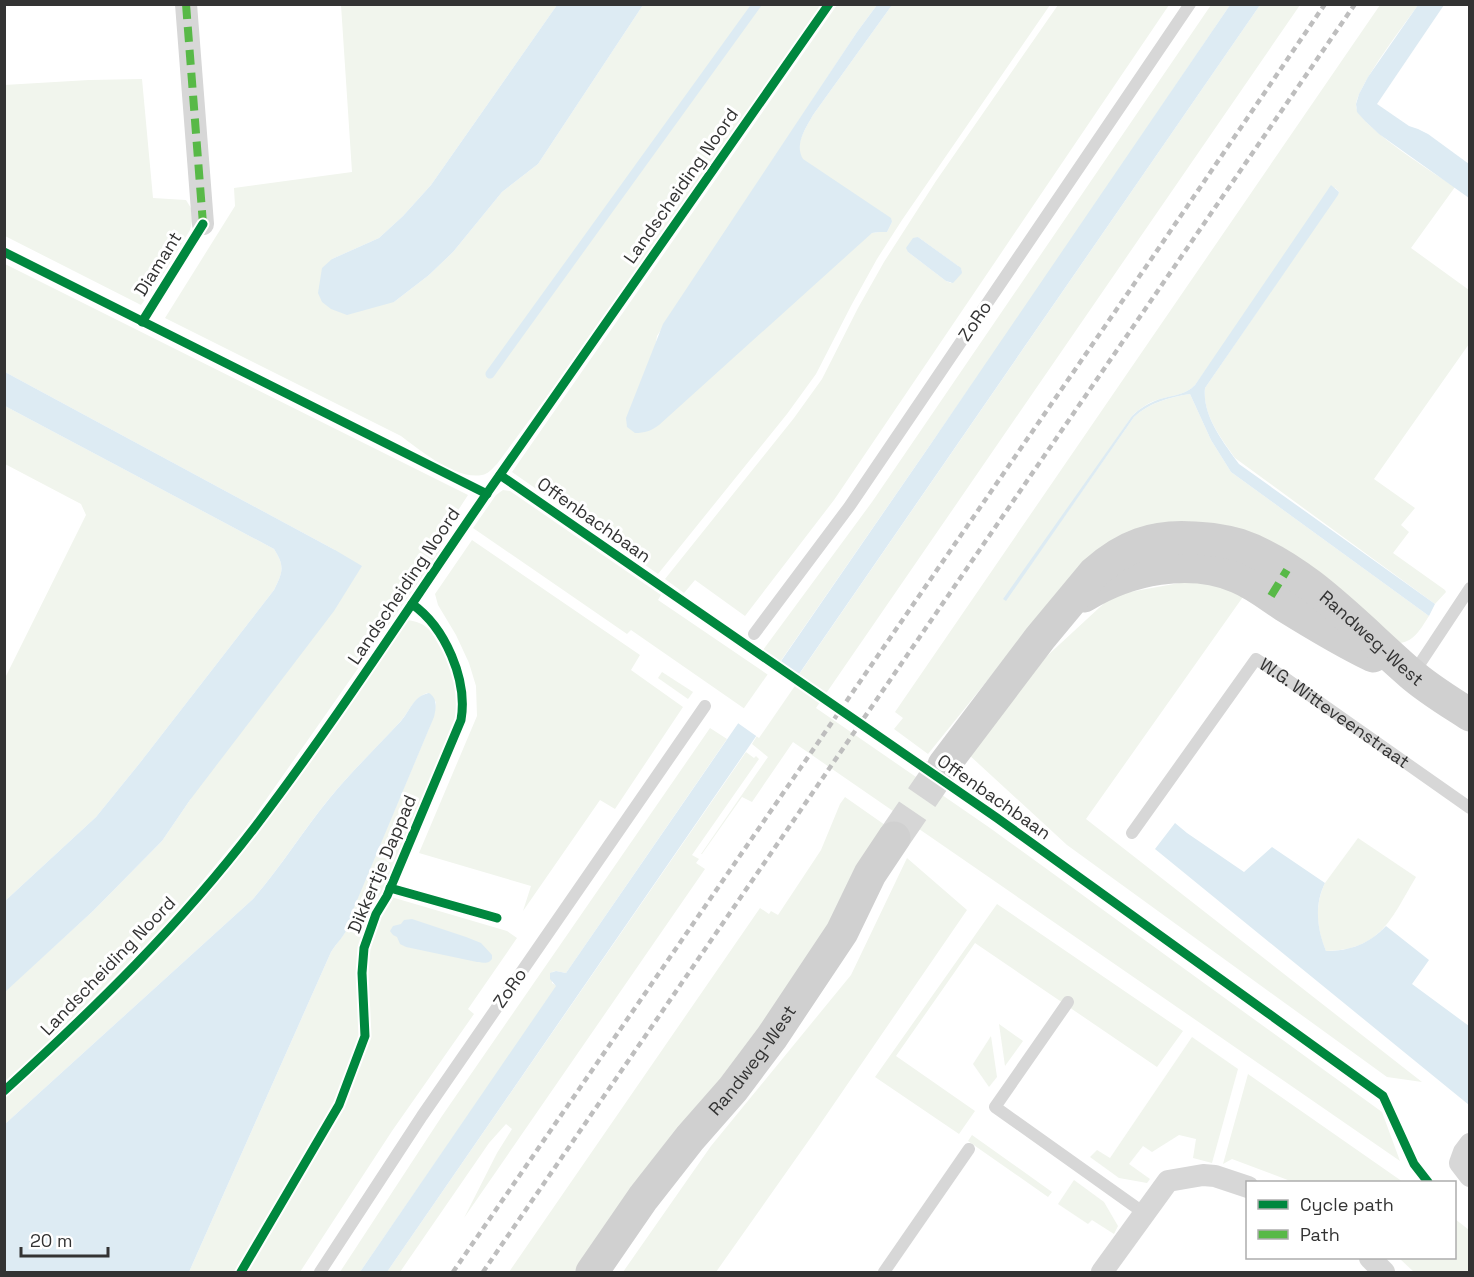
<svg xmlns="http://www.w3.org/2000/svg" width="1474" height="1277" font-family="'Space Grotesk',sans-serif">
  <rect width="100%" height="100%" fill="#fff"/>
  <g fill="#f1f5ed" fill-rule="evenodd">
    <path d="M341,5H557L431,185L403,216L379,238L332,259L394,302L429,275L453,252L502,192L538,164L643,5H822L545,399L497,464C492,469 488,474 482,475C456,480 421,451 401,436L165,318L235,206L234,188L352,172Z"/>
    <path d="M837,5H877L857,32L657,336L655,348L872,233L879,232H887L892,222L802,159C794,144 806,128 813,115L892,5H1050L902,220L877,259L852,304L816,374L787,414L658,574L512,472Z"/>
    <path d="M1058,5H1169L834,500L745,616L695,580L684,593L665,579L794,418L822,379L858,308L884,262L936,181ZM918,237L958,266L951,283L946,281L908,252Z"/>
    <path d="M1211,5H1230L1033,296L780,662L763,650L872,502Z"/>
    <path d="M1260,5H1300L816,708L990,828L1382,1112L1400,1161L793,742L752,802L742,797L702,854H701L768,757L752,744L765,723L631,630L627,634L473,528L496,495L503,490L510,491L661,595L658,600L789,689Z"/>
    <path d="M1380,5H1418C1405,24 1356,87 1356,106C1357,125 1437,175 1455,187L1411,248L1469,290V344L1374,479L1415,508L1401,525L1409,532L1393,553L1445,590L1446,592L1435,604L1235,458C1221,438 1202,414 1205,388L1339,192L1335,188L1195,385C1186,395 1173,395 1160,399C1149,402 1140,408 1132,416L1006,600L1134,417C1149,403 1170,397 1190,394L1211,440L1231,472L1429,616C1421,628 1415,641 1400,643L1276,553L1045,609L928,754L894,729L903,718L895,712Z"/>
    <path d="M142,79L153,198L186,200L194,213L190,230L162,276L141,305L5,236L4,85L89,80Z"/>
    <path d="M5,264L468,495L435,546L441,550L249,824C210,872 170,921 127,966C88,1006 46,1044 5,1082L4,992L93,911L162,841L190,800L335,550L5,372Z"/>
    <path d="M5,406L274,549C285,566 283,572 274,590L139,764L96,817L5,901L4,680L86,515L81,504L5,464Z"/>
    <path d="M472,540L640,655L631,670L683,707L615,809L600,800L523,911L531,886L419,853L477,716L476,686L469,663L456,635L438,605L435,594Z"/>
    <path d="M1196,580L1245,594L1086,819L1422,1082L1387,1077L1067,845L968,754L1047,656L1113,595Z"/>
    <path d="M407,620C427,623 430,629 440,647C449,663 457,684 457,703C457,724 440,757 432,776C415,816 398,855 381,894L507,931L517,938L468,1009L474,1014L392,1131L300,1272H189L331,952C337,942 346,935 349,923L352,924L356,912L352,911L430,726L435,710L436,702L427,693C412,699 409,713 399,723C376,748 350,773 328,800C302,832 280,868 253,899L5,1124L4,1098C73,1037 141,974 201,903C277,814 341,717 407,620Z"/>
    <path d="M662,672L693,692L688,699L658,678Z"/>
    <path d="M710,728L727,739L566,973L556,971L552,972V983L557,986L360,1272H340L442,1116Z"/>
    <path d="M746,752L754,758L756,756L759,759L692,855L699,859L696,863L705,869L464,1218L497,1153L512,1129L506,1124L489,1143L400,1272H387Z"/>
    <path d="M845,797L885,825L865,859L840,908L773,1012L594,1245L575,1272H509L760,908L769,914L771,911L778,915L821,850L840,804Z"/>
    <path d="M1358,838L1416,877C1391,919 1381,950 1326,951C1317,929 1314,906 1325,883Z"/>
    <path d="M907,858L967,910L814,1133L716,1272H623L711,1146L851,975Z"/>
    <path d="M997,904L1183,1031L1157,1067L975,943L896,1056L975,1111L959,1134L875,1077Z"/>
    <path d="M999,1024L1023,1041L1005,1066Z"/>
    <path d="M991,1036L997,1077L989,1087L973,1064Z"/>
    <path d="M1192,1037L1238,1069L1212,1163L1193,1158L1196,1139L1179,1135L1152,1152L1143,1146L1129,1164L1150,1179L1147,1183L1119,1178L1090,1157L1097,1150L1110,1158Z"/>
    <path d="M1248,1074L1403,1182H1293L1232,1159L1223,1164Z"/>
    <path d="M972,1135L1052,1192L1048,1197L968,1141Z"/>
    <path d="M1074,1180L1104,1202L1118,1226L1114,1234L1092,1220L1088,1224L1058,1204Z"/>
    <path d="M1455,1219L1469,1230V1272H1414L1399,1258H1454Z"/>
  </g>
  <g fill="#ddebf3">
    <path d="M557,5H643L538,164L502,192L453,252L429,275L394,302L347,315L331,309L322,302L318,293L322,268L332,259L379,238L403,216L431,185Z"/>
    <path d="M877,5H892L813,115C806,128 794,144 803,159L891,218L892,222L887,232H879L872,233L659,425C651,431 645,433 635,433L627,427L626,418L663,324L857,32Z"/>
    <path d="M1230,5H1260L387,1272H360L556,986L550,979V973L556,971L566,973L928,448Z"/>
    <path d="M1418,5H1444L1377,104L1409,126L1418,129L1428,134L1469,164V198L1379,134L1365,121L1357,112L1356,104L1359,94L1368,77Z"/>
    <path d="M1331,185L1339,192L1338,195L1205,388C1202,416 1224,443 1239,464L1435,604L1429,616L1231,472L1211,440L1190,394C1169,397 1149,403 1134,417L1006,601L1003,599L1132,416C1140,408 1149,403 1160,399C1173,395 1186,395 1195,385Z"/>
    <path d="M918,237L961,268L962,273L953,283L946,281L908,252L906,248L913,238Z"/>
    <path d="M5,372L335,550L362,566L334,611L190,800L162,841L93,911L5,992V901L96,817L139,764L274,590C283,572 285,566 274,549L5,406Z"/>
    <path d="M429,693C438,699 436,708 434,717L353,910L358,915L359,920L355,923L349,924C346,935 337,942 331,952L189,1272H5V1124L253,899C281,867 302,832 329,799C351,772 377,747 401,721C410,711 413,696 429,693Z"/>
    <path d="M1175,823L1187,833L1244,872L1272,847L1325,883C1314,905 1317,929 1326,951C1350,951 1369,944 1386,926L1429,960L1412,984L1469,1026V1105L1155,849Z"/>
    <path d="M412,919L466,937L481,943L492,955V959C488,965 483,962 477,962L406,947L400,944L397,937L393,935L390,931L393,926L401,924L404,920Z"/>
  </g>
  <path fill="#fff" d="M777,661L801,677L759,738L735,721Z"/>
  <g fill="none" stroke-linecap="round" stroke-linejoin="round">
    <path stroke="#ddebf3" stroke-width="9" d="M490,374L757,4"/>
    <path stroke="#d6d6d6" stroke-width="33" stroke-dasharray="33 16" stroke-linecap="butt" d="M894,838L944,765"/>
    <g stroke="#d7d7d7" stroke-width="12">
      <path d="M754,634L849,507L1190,4"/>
      <path d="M1413,674L1470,588"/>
      <path id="s1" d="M1132,833L1256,659L1285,678L1470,808"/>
      <path d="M1068,1002L995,1107L1144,1213"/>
      <path d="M320,1272L422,1116L705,706"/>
      <path d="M884,1272L969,1149"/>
    </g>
    <g stroke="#d7d7d7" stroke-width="22">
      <path d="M186,4L203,224"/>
      <path d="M1470,1144L1464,1152L1460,1163L1470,1176"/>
      <path d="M1370,1258L1384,1272"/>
      <path d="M1102,1272L1168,1181L1203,1175L1215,1176L1248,1187"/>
    </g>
    <g stroke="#d0d0d0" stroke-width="33">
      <path d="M1084,596C1128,569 1189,556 1238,577C1255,584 1270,596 1285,606C1314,624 1342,641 1373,656"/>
      <path id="s2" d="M944,765L1040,638L1094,573C1124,546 1153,535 1194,538C1209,539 1224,540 1239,545C1304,567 1359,629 1410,673C1428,689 1450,702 1470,715"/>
      <path id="s3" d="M592,1272L643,1198L690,1138L733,1089L772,1037L842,932L870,874L894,838"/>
    </g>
    <g stroke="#bebebe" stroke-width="4.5" stroke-dasharray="6 4.5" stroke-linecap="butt">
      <path d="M453,1272L1152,258L1325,4"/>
      <path d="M483,1272L1355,4"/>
    </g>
    <g stroke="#58b947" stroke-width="8" stroke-dasharray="15 8" stroke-linecap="butt">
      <path d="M186,4L203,224"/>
      <path d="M1271,596L1287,570"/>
    </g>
    <g stroke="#fff" stroke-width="13">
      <g id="cycleway">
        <path d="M4,252L487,494"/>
        <path d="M142,322L203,224"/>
        <path d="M500,475L997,818L1383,1096L1414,1164L1428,1182"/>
        <path d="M390,888L497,918"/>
        <path d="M4,1091C94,1009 181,924 255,827C338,718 412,602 490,489C602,327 716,166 829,4"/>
        <path d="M241,1272L339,1105L365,1036L362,973L364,948L376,914L387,896L461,720C468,680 445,627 412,604"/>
      </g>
    </g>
    <use href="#cycleway" stroke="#00873e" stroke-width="9"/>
  </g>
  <g text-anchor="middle" stroke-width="6" stroke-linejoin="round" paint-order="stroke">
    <g font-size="18" fill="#333" stroke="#fff">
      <text transform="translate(681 186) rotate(-55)" y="6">Landscheiding Noord</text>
      <text transform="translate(158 264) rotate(-58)" y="6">Diamant</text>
      <text transform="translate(975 321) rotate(-56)" y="6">ZoRo</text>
      <text transform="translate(594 520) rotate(35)" y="6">Offenbachbaan</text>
      <text transform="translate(404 586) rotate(-56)" y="6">Landscheiding Noord</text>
      <text dy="6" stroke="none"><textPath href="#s2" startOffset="562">Randweg-West</textPath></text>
      <text dy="6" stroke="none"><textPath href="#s1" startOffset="309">W.G. Witteveenstraat</textPath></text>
      <text transform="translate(994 797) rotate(35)" y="6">Offenbachbaan</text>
      <text transform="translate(382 864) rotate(-67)" y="6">Dikkertje Dappad</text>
      <text transform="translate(108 966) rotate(-46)" y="6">Landscheiding Noord</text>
      <text transform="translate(510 988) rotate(-55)" y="6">ZoRo</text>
      <text dy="6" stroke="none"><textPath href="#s3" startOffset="266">Randweg-West</textPath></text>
    </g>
  </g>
  <rect width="1474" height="1277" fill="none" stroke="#333333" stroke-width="12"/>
  <rect x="1246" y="1181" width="210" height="78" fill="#ffffff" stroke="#adadad" stroke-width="1.5"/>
  <rect x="1258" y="1200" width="30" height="9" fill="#00873e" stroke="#adadad" stroke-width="1.5"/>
  <text x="1300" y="1211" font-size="18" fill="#333333">Cycle path</text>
  <rect x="1258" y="1230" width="30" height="9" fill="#58b947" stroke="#adadad" stroke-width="1.5"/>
  <text x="1300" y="1241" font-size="18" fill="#333333">Path</text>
  <path d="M21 1247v9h87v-9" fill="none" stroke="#333333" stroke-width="3"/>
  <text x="30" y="1247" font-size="18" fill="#333333" stroke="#ffffff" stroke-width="4.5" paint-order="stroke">20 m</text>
</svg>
